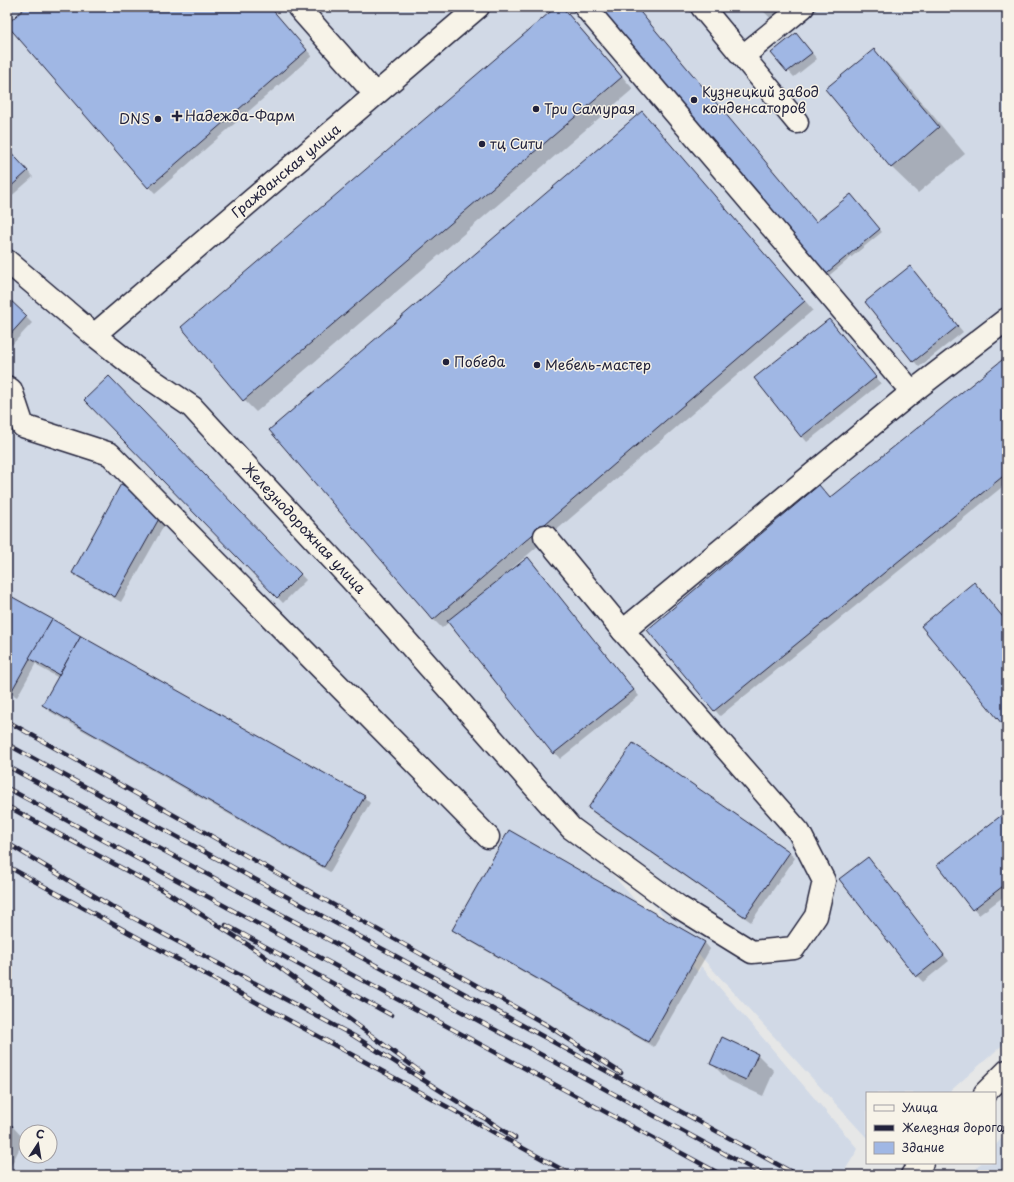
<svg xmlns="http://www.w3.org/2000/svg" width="1014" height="1182" font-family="'Playpen Sans',sans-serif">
  <rect width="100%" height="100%" fill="#e6e7e7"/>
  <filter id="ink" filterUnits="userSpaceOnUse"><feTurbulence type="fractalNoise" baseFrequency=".025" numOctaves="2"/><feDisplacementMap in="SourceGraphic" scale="8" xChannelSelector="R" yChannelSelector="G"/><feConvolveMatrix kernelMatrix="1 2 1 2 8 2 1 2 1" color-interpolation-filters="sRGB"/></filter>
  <g filter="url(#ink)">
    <g fill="#d1d9e6" fill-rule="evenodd">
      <path d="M7,7H1007V1041L948,1093H867V1138L302,521L698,972L701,966L858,1149L842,1175H7ZM26,1132H50V1156H26Z"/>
      <path d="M1007,1132V1175H971L981,1163H995V1146Z"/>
    </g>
    <g fill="#0003">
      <path d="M28,7H270L312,56L155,193L149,187Z"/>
      <path d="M327,7H341L333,13Z"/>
      <path d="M557,7H561L571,17L633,89L256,412L244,400Z"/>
      <path d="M635,7L817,224L853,198L882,232L826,278Z"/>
      <path d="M759,7H820L787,34Z"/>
      <path d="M801,40L817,59L794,77L773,53Z"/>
      <path d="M874,50L900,76L965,154L918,193L891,167Z"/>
      <path d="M642,113L813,310L510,570L511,571L533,564L639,696L560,759L449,622L442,628L433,619Z"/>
      <path d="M7,149L33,177L7,200Z"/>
      <path d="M910,267L963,332L919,367L914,361Z"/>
      <path d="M7,299L32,323L7,350Z"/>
      <path d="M829,320L881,383L807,442L755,379Z"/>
      <path d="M1007,358V483L720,716L715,710L830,499Z"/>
      <path d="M109,378L306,580L283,603L85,400Z"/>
      <path d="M121,486L170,515L121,602L79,578L73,573Z"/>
      <path d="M974,584L1007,621V728Z"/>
      <path d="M7,595L364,797L370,803L330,872L49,711L43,705L59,678L39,667L36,663L17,697L7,691Z"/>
      <path d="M589,808L789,853L795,858L751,922L595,814Z"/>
      <path d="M1007,812V894L979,915L939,865Z"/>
      <path d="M509,832L705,943L710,949L654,1047L459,935L453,930Z"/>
      <path d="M873,865L949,961L923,982L917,976Z"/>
      <path d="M722,1038L758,1055L774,1071L763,1096L728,1080L711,1063Z"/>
      <path d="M7,1124L13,1127L24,1139L8,1172L14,1175H7Z"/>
    </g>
    <g fill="#a0b7e4" stroke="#22223b">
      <path d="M26,7H270L307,50L148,188L7,25V24Z"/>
      <path d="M556,7H562L622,77L243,401L181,327Z"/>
      <path d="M597,7H636L816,222L851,194L880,229L823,276Z"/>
      <path d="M796,33L812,53L787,72L771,53Z"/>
      <path d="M874,49L939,127L891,168L825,89Z"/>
      <path d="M642,111L805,301L433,620L269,430Z"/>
      <path d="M7,148L28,171L7,190Z"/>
      <path d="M910,266L958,326L913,362L865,302Z"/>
      <path d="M7,297L27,316L7,338Z"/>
      <path d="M829,319L876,377L801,437L754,378Z"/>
      <path d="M1007,356V473L714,711L647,630L819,485L830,498Z"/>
      <path d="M109,376L301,574L277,598L84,400Z"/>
      <path d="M121,484L165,508L115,597L72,573Z"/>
      <path d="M528,557L634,690L553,754L447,621Z"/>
      <path d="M974,582L1007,622V730L921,626Z"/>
      <path d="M7,594L52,619L11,692L7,690Z"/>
      <path d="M52,619L81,636L59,675L29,658Z"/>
      <path d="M81,636L365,796L324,867L42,705Z"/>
      <path d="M633,743L790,852L745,917L588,808Z"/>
      <path d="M1007,811V883L972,910L937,865Z"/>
      <path d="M509,830L705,942L648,1042L452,930Z"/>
      <path d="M868,857L944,955L916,977L839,879Z"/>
      <path d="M722,1037L758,1054L746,1080L710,1064Z"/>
      <path d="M7,1123L13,1126L7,1139Z"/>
    </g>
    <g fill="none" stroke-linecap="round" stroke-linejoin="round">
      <g stroke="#22223b" stroke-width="25">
        <g id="minor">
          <path d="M298,7L375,94"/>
          <path d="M585,7L912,392"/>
          <path d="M702,7L797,122"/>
          <path d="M743,56L803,7"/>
          <path d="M7,261L94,335L142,373L192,407L372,602L571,828L679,907L752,952L794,948L816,916L824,881L799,832L623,631L545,536"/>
          <path d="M94,335L478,7"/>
          <path d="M7,387L11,390L23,426L110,454L488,837"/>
          <path d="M623,631L912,392L1007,319"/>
          <path d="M985,1093L1007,1071"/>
          <path d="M912,1175L922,1163"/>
        </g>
      </g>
      <use href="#minor" stroke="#f7f3e8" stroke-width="22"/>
      <g stroke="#22223b" stroke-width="4.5">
        <g id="rail">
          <path d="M7,721L547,1025L621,1073"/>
          <path d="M7,744L797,1175"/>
          <path d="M7,766L764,1175"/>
          <path d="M7,788L722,1175"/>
          <path d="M7,806L166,892"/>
          <path d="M7,843L111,906L354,1036L482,1117"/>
          <path d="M7,866L572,1175"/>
          <path d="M162,889L256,950L422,1073"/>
          <path d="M226,925L391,1015"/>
          <path d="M478,1114L515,1138"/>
        </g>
      </g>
      <use href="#rail" stroke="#f7f3e8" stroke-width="3" stroke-dasharray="9" stroke-linecap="butt"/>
    </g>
  </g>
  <g fill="#22223b" stroke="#f7f3e8" stroke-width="1.5">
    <circle cx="694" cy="100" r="4"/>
    <circle cx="536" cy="109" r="4"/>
    <path d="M175 110h4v4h4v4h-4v4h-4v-4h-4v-4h4z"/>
    <circle cx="158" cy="119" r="4"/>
    <circle cx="482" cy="144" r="4"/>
    <circle cx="446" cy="362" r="4"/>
    <circle cx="537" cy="365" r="4"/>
  </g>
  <g text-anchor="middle" stroke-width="3" stroke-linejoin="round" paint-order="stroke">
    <g font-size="14" fill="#22223b" stroke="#f7f3e8" text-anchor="start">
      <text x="702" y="97">Кузнецкий завод<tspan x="702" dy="16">конденсаторов</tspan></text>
      <text x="544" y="114">Три Самурая</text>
      <text x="185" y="121">Надежда-Фарм</text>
      <text x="150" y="124" text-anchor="end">DNS</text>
      <text x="490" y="149">тц Сити</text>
      <text x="454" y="367">Победа</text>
      <text x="545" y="370">Мебель-мастер</text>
    </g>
    <g font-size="14" fill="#22223b" stroke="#f7f3e8">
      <text transform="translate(286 171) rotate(-40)" y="5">Гражданская улица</text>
      <text transform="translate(304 528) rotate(47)" y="5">Железнодорожная улица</text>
    </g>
  </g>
  <rect width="1014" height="1182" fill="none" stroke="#f7f3e8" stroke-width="24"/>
  <rect x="12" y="12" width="990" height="1158" fill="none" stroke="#22223b" stroke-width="1.5" filter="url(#ink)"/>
  <rect x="866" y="1092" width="130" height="72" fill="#f7f3e8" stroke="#a29fa3"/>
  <rect x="874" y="1105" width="20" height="6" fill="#f7f3e8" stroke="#a29fa3"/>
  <text x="902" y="1112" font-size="12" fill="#22223b">Улица</text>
  <rect x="874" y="1125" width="20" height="6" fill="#22223b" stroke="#a29fa3"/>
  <text x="902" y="1132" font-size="12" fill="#22223b">Железная дорога</text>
  <rect x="874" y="1142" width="20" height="12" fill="#a0b7e4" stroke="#a29fa3"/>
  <text x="902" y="1152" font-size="12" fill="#22223b">Здание</text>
  <g transform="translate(38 1144) rotate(12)"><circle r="19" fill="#f7f3e8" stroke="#a29fa3"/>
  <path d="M0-3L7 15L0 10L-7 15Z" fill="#22223b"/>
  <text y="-6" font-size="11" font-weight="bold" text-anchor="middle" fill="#22223b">С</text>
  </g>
</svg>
